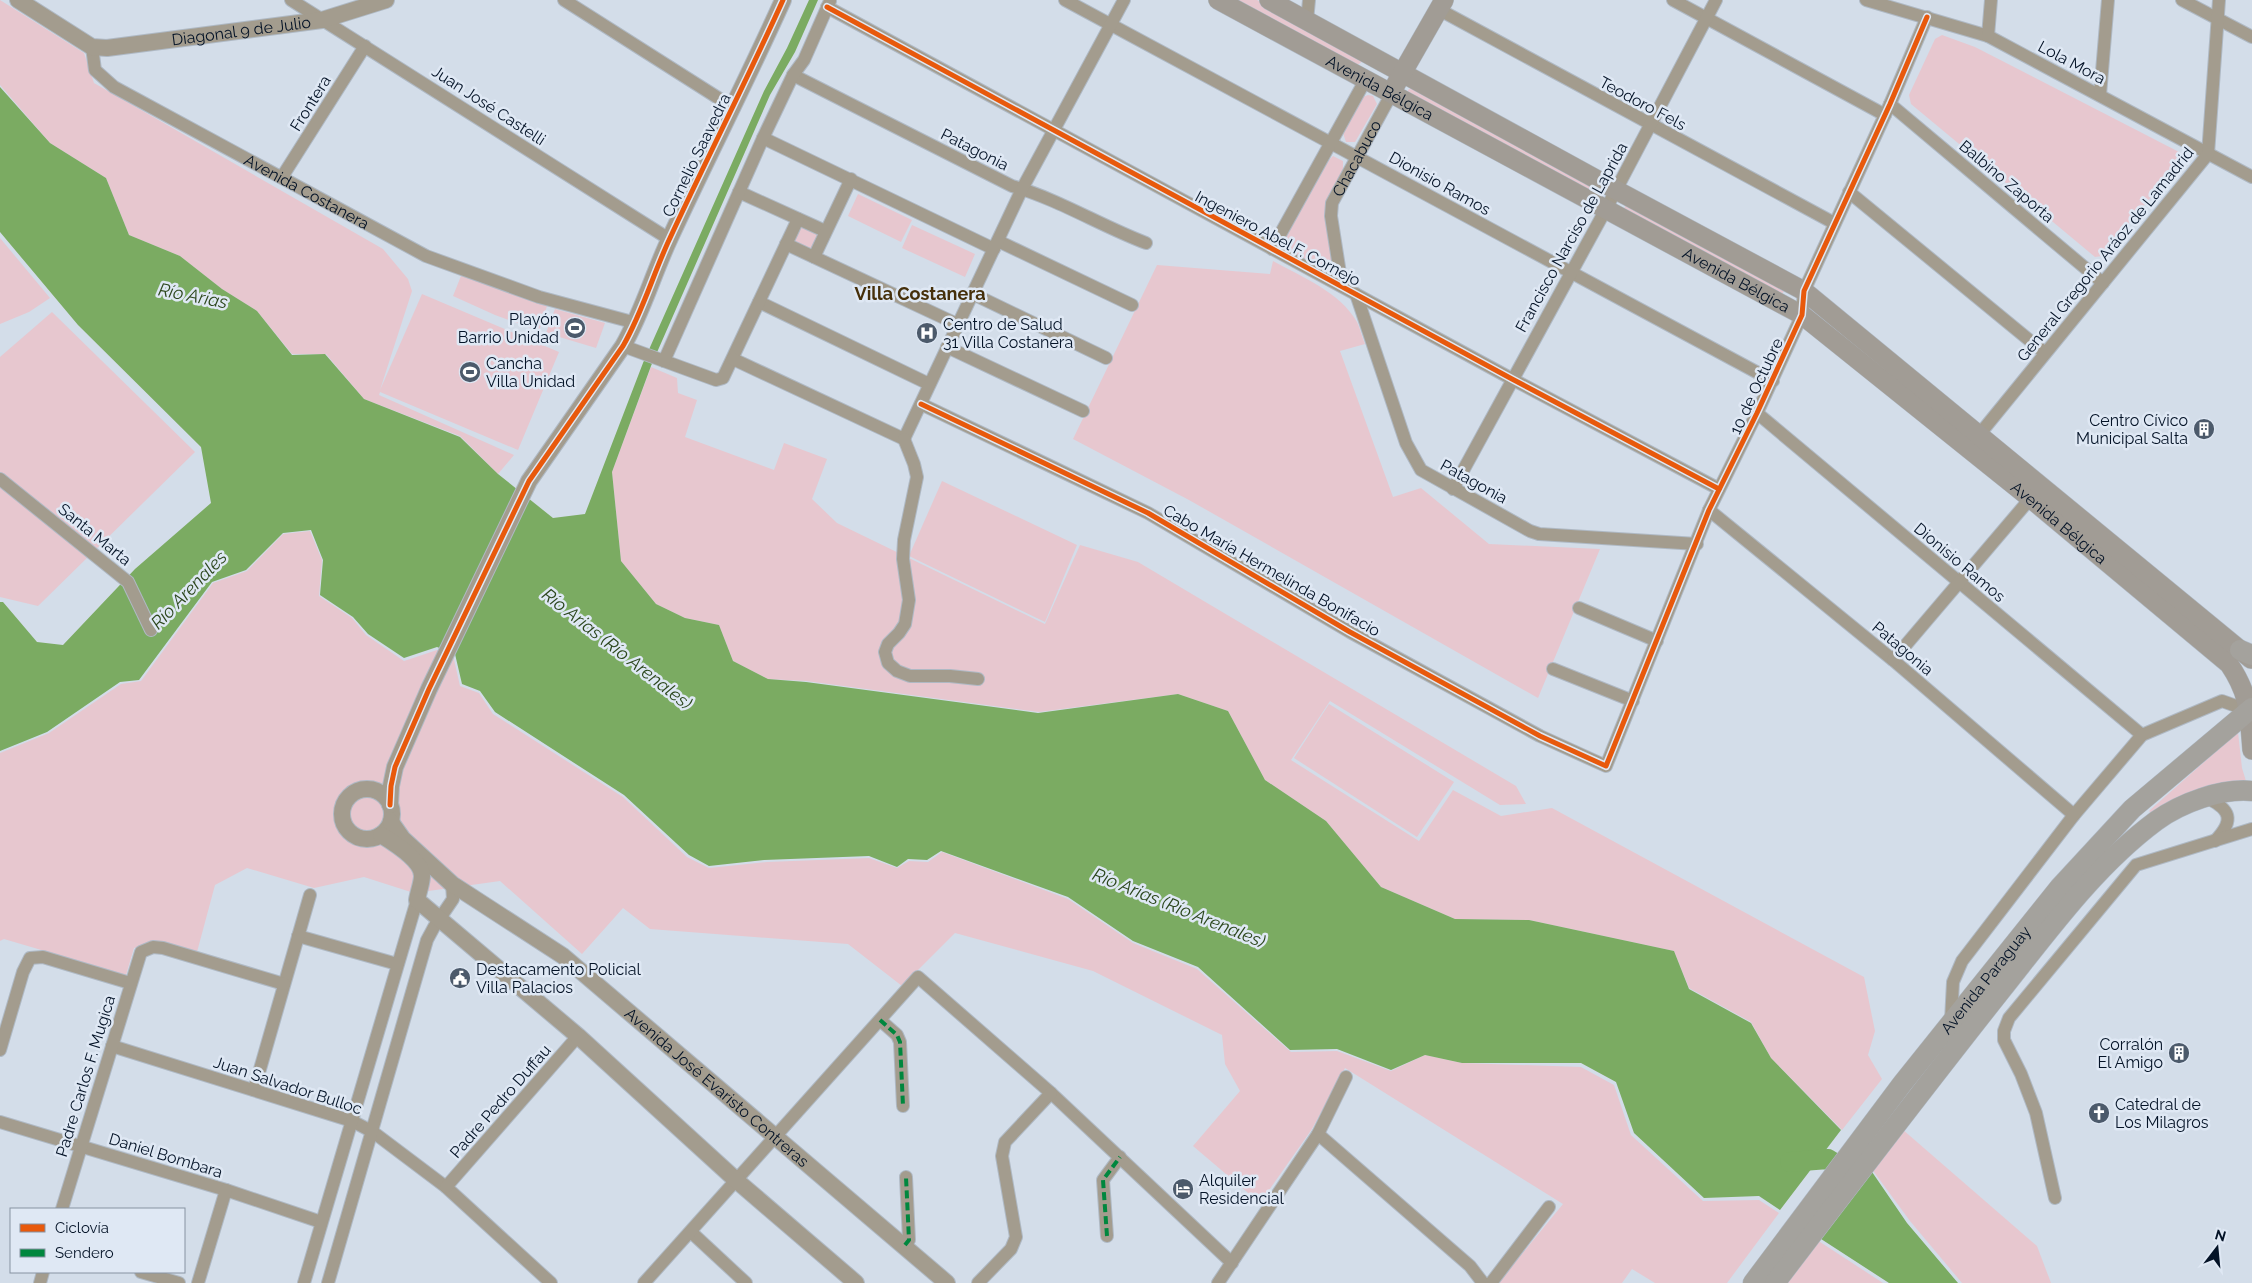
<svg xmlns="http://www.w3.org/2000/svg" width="2252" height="1283" font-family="Raleway,sans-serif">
  <rect width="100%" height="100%" fill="#d3dde9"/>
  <g fill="#e7c7cf">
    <path d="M0,0L84,53L94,83L383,249L408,279L412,291L380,390L422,294L559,352L518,450L380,392L379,395L514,455L498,474L460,436L364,399L326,354H292L257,311L222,289L180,256L129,235L106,178L50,143L0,85Z"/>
    <path d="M1230,0H1257L1360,57L1363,61L1356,66Z"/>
    <path d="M1942,35L1975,47L2181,153L2182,160L2102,256L2095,257L1911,104L1909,95L1935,39Z"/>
    <path d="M1412,87L1597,188L1596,191L1594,192L1408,94V90Z"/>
    <path d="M1368,95L1373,96L1377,104L1355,142H1346L1343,133L1363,97Z"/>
    <path d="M1333,156L1343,161V169L1325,207L1333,263L1325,269C1312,266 1297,257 1286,249L1284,239L1329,160Z"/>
    <path d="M858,194L912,220L901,242L848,216Z"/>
    <path d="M1626,204L1784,289V291L1782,294L1624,209Z"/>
    <path d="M799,225L818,233L812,250L795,243L792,238Z"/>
    <path d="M912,225L975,254L965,277L902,248Z"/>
    <path d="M0,238L50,298L29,312L0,324Z"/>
    <path d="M1273,261C1302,277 1340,292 1357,322C1360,328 1362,337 1365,344L1340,351L1393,497L1421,488L1489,544L1600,549L1538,698L1189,500L1073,439L1157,265L1270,274Z"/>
    <path d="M461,276C491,283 518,297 547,306L539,331L495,315L453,296Z"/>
    <path d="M555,309L605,323L596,348L546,333Z"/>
    <path d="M52,312L195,452L38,606L0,597V357Z"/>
    <path d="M651,367L677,378L678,393L697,400L685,437L774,470L784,443L827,459L812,499L837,523L1045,624L1080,545L1138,562L1516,786L1526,804L1500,805L1330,701L1291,760L1419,841L1453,790L1501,816L1552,808L1864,977L1875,1031L1868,1055L1882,1079L1842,1130L1771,1058L1751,1022L1689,988L1674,951L1529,920L1455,919L1381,887L1326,821L1265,780L1228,711L1178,694L1039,712L806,681L768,679L733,661L719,625L685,618L656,604L621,561L612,472Z"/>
    <path d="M942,481L1077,545L1045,622L909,556Z"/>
    <path d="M310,531L322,560L319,596L352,618L366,635L404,661L437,650L453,655L460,686L479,693L493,714L623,797L687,857L709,868L767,862L869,858L897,868L909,861L928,862L942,852L1068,899L1133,943L1197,969L1291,1052L1337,1051L1391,1071L1425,1055L1462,1063L1581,1067L1614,1085L1631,1135L1703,1201L1759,1200L1779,1213L1727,1283H1655L1632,1269L1622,1283H1498L1563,1204L1345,1068L1312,1129L1260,1203L1193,1146L1240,1091L1225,1064L1222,1035L1093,971L955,933L902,986L848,944L650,929L623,908L582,954L500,881L414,893L364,877L314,888L247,868L215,885L197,952L161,941L134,948L126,975L4,939L0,941V753L49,733L121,684L141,681L213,583L247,571L283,534Z"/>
    <path d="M1329,704L1454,782L1417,837L1294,758Z"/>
    <path d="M2238,732L2242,768L2246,781L2151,813L2149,811Z"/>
    <path d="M1902,1129L2037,1246L2051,1283H1962L1910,1221L1871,1168Z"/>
    <path d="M1817,1240L1883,1283H1787Z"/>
  </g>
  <g fill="#7bab62">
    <path d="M809,0H818L795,52L770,95L651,366L612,472L621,561L656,604L685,618L719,625L733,661L768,679L806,682L1038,713L1178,694L1228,711L1265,780L1326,821L1381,887L1455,919L1529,920L1674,951L1689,989L1751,1023L1771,1058L1841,1130L1780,1210L1759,1196L1704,1198L1634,1133L1616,1082L1581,1063H1462L1425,1055L1391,1070L1337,1049L1290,1050L1198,967L1133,941L1068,897L941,851L927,860L908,859L897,867L869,856L764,860L709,866L689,855L624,795L495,712L480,691L462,684L455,654L437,647L404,658L368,634L353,617L320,595L323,560L311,530L283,533L246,570L212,582L139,680L120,682L47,732L0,751V602H3L37,642L63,645L135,569L211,503L201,447L78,325L0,232V87L50,143L106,178L129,235L180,256L222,289L257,311L292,355L325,354L364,399L460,437L498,474L553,518L585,514L643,363L764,91L787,48Z"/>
    <path d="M1870,1169L1907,1223L1958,1283H1889L1818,1237Z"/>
  </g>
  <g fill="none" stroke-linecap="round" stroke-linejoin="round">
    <path stroke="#7bab62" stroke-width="20" d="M1790,1162L1828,1159L1854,1175"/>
    <g stroke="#afb9c4" stroke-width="14">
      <g id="minor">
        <path d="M291,0L669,239"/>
        <path d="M564,0L734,108"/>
        <path d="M1065,0L1773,381"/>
        <path d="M1673,0L1885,115"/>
        <path d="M1866,0L1988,36L2252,177"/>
        <path d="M2182,0L2252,37"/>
        <path d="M827,7L1512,379L1719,489"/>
        <path d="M1438,9L1834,223"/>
        <path d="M1307,21L1309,0"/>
        <path d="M1988,36L1991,0"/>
        <path id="s1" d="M92,47L95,70L114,87L426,256L539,297L636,323"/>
        <path d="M793,75L1012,186C1058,199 1101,226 1146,243"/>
        <path d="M2100,95L2108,0"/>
        <path d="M1890,104L2103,283"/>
        <path d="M763,138L994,249"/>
        <path d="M282,177L365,46"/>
        <path d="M739,192L825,231"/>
        <path d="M1849,192L2045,353"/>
        <path d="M998,241L1132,305"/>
        <path d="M786,244L959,325"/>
        <path d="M1272,249L1366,79"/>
        <path d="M814,257L851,179"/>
        <path id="s2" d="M1342,286L1331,216L1332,203L1392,93"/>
        <path d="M973,294L1106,358"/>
        <path d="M1356,294L1406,443L1421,470L1530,531L1539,534L1697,544"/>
        <path d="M759,302L929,384"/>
        <path d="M623,346L716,380L723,378L798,219"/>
        <path d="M947,347L1083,411"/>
        <path d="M733,359L904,439"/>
        <path d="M664,361L763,138L793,75L804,60L830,1"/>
        <path d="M921,404L1148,513L1350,632L1540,736L1606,766L1709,510L1757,413L1802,315L1804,291L1890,104L1927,17"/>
        <path d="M1757,413L2142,735"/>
        <path d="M904,439L1022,189L1124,0"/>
        <path d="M904,439L914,464L917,477L904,540L903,559L909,600L905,624L899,633L888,644L885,652L888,663L897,671L910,676H950L978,679"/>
        <path d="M1974,441L2208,154L2219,0"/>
        <path d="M0,479L128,582L151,630"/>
        <path d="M1453,489L1606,209L1716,0"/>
        <path d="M1709,510L1893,660L2074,815"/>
        <path d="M1579,608L1657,641"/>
        <path d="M1893,660L2035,493"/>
        <path d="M1553,669L1633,701"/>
        <path d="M2205,797C2231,809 2235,820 2215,841"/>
        <path d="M298,936L397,964"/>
        <path d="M880,1020L897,1035L900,1042L903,1106"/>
        <path d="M1951,1021L1953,982L1962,961L2074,815L2142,735L2222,701L2250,711"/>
        <path d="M112,1046L352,1121L373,1132L446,1187L551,1283"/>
        <path d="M0,1050L23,972L30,958L43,957L130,983"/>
        <path d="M254,1090L310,895"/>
        <path d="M0,1122L226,1190L321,1222"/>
        <path d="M1318,1134L1470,1266L1483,1283"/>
        <path d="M446,1187L578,1036"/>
        <path d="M2055,1198L2036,1113L2021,1074L2004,1040V1031L2009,1018L2136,865L2252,829"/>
        <path d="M62,1209L141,952L153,947L163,948L284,984"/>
        <path d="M691,1232L746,1283"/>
        <path d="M1107,1236L1103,1180L1120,1157"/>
        <path d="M905,1245L909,1240L906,1177"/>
        <path d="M141,1272L179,1283"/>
        <path d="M40,1283L43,1272"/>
        <path d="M198,1283L226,1190"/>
        <path d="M304,1283L417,900"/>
        <path d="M328,1283L427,940L434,927L453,899L452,884"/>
        <path d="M644,1283L918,977L1051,1093L1232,1263"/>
        <path d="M978,1283L1011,1249L1016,1237L1002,1156L1005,1142L1051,1093"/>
        <path d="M1218,1283L1318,1134L1346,1077"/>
        <path d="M1491,1283L1549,1207"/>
      </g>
    </g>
    <g stroke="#afb9c4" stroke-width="18">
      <g id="tertiary">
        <path id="s3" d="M18,0L92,47L107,48L322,20L386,0"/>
        <circle cx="367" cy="814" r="25"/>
        <path d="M390,805L391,786L395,767L429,689L529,481L623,346C643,311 653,274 670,238C707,158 747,80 783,0"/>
        <path id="s4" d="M391,822L403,839L452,884L563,956L947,1283"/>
        <path d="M381,835C394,843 422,860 422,876C422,883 418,893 417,900L578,1036L737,1181L856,1283"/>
      </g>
    </g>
    <g stroke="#afb9c4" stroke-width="20">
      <g id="secondary">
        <path id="s5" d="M1218,0L1802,315L2030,498L2229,664C2250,695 2249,714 2252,750"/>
        <path d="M1269,0L1616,190L1804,291L2251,659"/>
        <path d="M1396,84L1444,0"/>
      </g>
    </g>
    <g stroke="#afb9c4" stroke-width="21">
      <g id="primary">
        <path d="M2240,650L2252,655"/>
        <path id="s6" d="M1753,1283L1902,1084L2059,888L2132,809L2252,708"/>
        <path d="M1775,1283C1849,1186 1923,1089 1999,993C2047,933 2094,867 2156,821C2181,803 2221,788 2252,791"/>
      </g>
    </g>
    <use href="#minor" stroke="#a39c8e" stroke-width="12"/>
    <use href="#tertiary" stroke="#a39c8e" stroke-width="16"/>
    <use href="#secondary" stroke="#a19c95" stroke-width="19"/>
    <use href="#primary" stroke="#a4a29d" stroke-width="20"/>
    <g stroke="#00873e" stroke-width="4" stroke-dasharray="8 4" stroke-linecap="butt">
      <path d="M880,1020L897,1035L900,1042L903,1106"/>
      <path d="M1107,1236L1103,1180L1120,1157"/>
      <path d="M905,1245L909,1240L906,1177"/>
    </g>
    <g stroke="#dfe8f4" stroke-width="8">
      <g id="cycleway">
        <path d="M827,7L1512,379L1719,489"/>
        <path d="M921,404L1148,513L1350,632L1540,736L1606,766L1709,510L1757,413L1802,315L1804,291L1890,104L1927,17"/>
        <path d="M390,805L391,786L395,767L429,689L529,481L623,346C643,311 653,274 670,238C707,158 747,80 783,0"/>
      </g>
    </g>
    <use href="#cycleway" stroke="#e8590c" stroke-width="5"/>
  </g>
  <defs>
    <g id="stadium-disc" transform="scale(1.125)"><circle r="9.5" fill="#4c5a6b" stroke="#dfe8f4"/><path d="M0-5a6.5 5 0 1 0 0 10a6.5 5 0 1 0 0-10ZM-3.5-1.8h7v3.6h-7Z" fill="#fff"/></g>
    <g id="hospital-disc" transform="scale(1.125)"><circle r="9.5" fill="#4c5a6b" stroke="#dfe8f4"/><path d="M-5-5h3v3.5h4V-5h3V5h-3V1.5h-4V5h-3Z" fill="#fff"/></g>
    <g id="building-disc" transform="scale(1.125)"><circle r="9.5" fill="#4c5a6b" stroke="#dfe8f4"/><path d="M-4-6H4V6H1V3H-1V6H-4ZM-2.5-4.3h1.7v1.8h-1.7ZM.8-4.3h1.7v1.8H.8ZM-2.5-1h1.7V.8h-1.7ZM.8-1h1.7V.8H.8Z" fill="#fff"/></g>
    <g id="civic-disc" transform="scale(1.125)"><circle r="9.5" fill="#4c5a6b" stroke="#dfe8f4"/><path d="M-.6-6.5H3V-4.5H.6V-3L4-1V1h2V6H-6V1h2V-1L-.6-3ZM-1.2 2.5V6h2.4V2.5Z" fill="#fff"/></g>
    <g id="church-disc" transform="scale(1.125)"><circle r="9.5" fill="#4c5a6b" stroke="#dfe8f4"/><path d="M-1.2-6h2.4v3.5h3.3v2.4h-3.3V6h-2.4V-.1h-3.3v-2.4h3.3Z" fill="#fff"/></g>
    <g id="hotel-disc" transform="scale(1.125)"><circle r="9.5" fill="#4c5a6b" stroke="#dfe8f4"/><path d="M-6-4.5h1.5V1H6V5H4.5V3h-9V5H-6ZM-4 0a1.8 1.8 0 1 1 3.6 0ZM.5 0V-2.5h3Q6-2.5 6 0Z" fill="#fff"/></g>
  </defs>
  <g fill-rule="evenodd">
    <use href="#stadium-disc" x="575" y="328"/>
    <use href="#hospital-disc" x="927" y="333"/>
    <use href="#stadium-disc" x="470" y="372"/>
    <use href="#building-disc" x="2204" y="429"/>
    <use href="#civic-disc" x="460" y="978"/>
    <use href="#building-disc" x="2179" y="1053"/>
    <use href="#church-disc" x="2099" y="1113"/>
    <use href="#hotel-disc" x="1183" y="1189"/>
  </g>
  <g text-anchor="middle" stroke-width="5" stroke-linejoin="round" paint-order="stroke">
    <g font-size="16" fill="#041327" stroke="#dfe8f4">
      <text dy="6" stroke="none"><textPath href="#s3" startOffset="238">Diagonal 9 de Julio</textPath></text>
      <text transform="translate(2072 62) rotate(28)" y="6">Lola Mora</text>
      <text dy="6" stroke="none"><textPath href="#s5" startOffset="184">Avenida Bélgica</textPath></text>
      <text transform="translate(310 103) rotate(-58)" y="6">Frontera</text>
      <text transform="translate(1643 103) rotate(28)" y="6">Teodoro Fels</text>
      <text transform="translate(489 105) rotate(33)" y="6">Juan José Castelli</text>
      <text transform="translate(975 149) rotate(27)" y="6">Patagonia</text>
      <text transform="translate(696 155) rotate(-64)" y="6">Cornelio Saavedra</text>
      <text dy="6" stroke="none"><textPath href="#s2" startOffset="135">Chacabuco</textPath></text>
      <text transform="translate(2007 181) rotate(40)" y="6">Balbino Zaporta</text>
      <text transform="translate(1440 183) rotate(29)" y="6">Dionisio Ramos</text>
      <text dy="6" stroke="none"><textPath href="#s1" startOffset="268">Avenida Costanera</textPath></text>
      <text transform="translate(1571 237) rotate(-61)" y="6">Francisco Narciso de Laprida</text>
      <text transform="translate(1278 238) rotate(28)" y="6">Ingeniero Abel F. Cornejo</text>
      <text transform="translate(2105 254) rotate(-51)" y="6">General Gregorio Aráoz de Lamadrid</text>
      <text dy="6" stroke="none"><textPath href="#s5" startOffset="589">Avenida Bélgica</textPath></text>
      <text transform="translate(1756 386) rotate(-65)" y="6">10 de Octubre</text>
      <text transform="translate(1474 481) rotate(29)" y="6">Patagonia</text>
      <text dy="6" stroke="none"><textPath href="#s5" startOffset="994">Avenida Bélgica</textPath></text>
      <text transform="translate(95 534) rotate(39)" y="6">Santa Marta</text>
      <text transform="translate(1960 562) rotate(40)" y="6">Dionisio Ramos</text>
      <text transform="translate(1272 570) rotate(30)" y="6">Cabo María Hermelinda Bonifacio</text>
      <text transform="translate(1903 648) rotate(40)" y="6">Patagonia</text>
      <text dy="6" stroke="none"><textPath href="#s6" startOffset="382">Avenida Paraguay</textPath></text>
      <text transform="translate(85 1076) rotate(-73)" y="6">Padre Carlos F. Mugica</text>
      <text transform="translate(288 1085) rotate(18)" y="6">Juan Salvador Bulloc</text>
      <text dy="6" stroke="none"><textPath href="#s4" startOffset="422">Avenida José Evaristo Contreras</textPath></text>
      <text transform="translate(500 1101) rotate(-49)" y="6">Padre Pedro Duffau</text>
      <text transform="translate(166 1155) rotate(17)" y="6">Daniel Bombara</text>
    </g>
    <g font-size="16" fill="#041327" stroke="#dfe8f4" text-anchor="start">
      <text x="559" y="325" text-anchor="end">Playón<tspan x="559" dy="18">Barrio Unidad</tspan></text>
      <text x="943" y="330">Centro de Salud<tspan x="943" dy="18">31 Villa Costanera</tspan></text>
      <text x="486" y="369">Cancha<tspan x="486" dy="18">Villa Unidad</tspan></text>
      <text x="2188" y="426" text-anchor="end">Centro Cívico<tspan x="2188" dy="18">Municipal Salta</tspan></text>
      <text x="476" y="975">Destacamento Policial<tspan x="476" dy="18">Villa Palacios</tspan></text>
      <text x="2163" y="1050" text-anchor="end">Corralón<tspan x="2163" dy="18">El Amigo</tspan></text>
      <text x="2115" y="1110">Catedral de<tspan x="2115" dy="18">Los Milagros</tspan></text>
      <text x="1199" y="1186">Alquiler<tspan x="1199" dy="18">Residencial</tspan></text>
    </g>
    <g font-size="18" font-weight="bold" fill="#452f0a" stroke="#dfe8f4">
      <text x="920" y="300">Villa Costanera</text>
    </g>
    <g font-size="18" font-style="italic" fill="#2c471d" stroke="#dfe8f4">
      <text transform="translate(193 296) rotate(11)" y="6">Río Arias</text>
      <text transform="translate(189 590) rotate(-46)" y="6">Río Arenales</text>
      <text transform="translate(617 649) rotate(38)" y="6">Río Arias (Río Arenales)</text>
      <text transform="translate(1179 908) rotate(22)" y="6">Río Arias (Río Arenales)</text>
    </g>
  </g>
  <rect x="10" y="1208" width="175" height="65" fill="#dfe8f4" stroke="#8793a2"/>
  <rect x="20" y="1224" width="25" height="8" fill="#e8590c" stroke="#8793a2"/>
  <text x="55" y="1233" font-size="15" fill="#041327">Ciclovía</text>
  <rect x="20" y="1249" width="25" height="8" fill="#00873e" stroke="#8793a2"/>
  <text x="55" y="1258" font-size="15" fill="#041327">Sendero</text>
  <g transform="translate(2217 1248) rotate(16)" stroke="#dfe8f4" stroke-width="4" paint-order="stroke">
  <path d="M0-4L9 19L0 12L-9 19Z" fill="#041327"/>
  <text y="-8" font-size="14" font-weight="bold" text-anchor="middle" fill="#041327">N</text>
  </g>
</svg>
